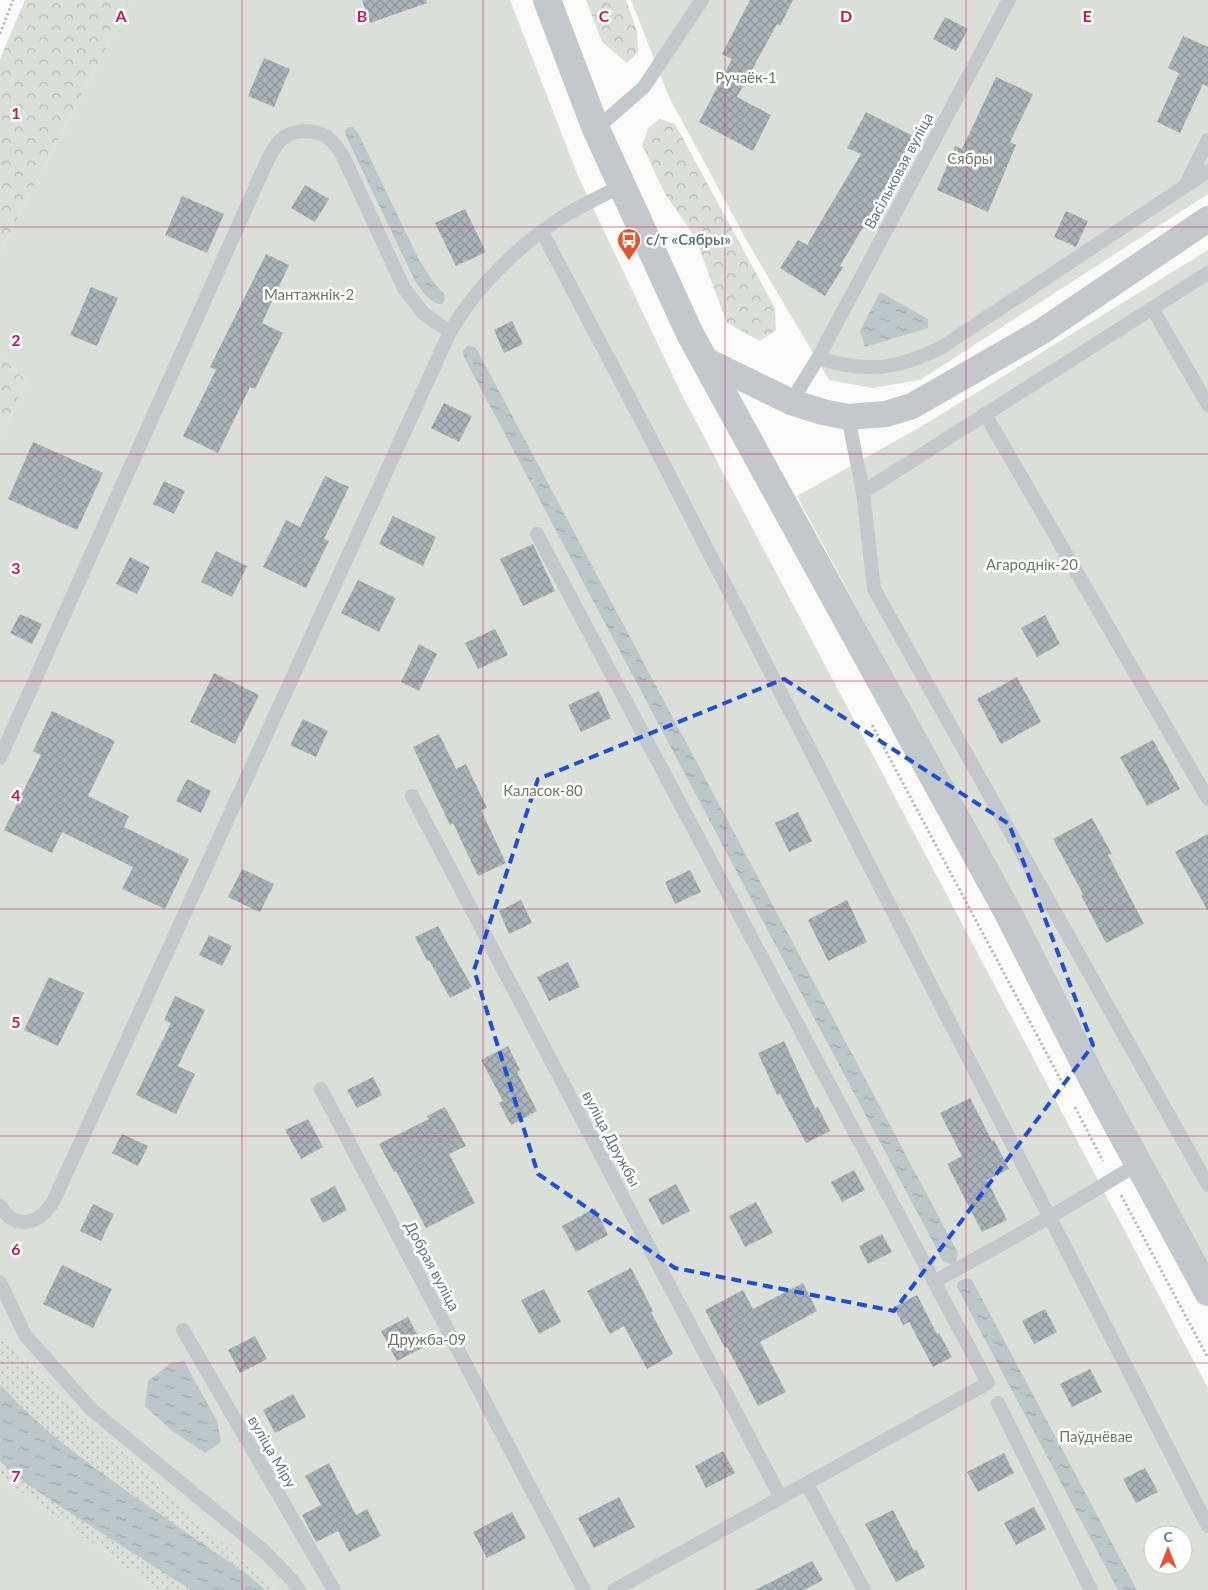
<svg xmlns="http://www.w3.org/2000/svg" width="1208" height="1590" font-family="Lato,sans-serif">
  <defs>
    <pattern id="grass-dots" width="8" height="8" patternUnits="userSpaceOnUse" patternTransform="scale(1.25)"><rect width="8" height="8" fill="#dadfd7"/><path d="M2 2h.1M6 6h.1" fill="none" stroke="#b4b9b4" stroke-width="1.8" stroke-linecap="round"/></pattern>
    <pattern id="forest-crowns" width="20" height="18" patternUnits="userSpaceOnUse" patternTransform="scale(1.25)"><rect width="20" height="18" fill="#dadfd7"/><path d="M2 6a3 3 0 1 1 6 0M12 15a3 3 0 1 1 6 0" fill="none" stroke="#b4b9b4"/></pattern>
    <pattern id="water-ripples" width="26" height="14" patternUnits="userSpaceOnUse" patternTransform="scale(1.25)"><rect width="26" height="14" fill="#bbc7cb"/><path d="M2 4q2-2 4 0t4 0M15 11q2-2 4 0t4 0" fill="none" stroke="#9ca6aa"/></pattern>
    <pattern id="building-cross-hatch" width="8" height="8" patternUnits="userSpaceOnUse" patternTransform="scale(1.25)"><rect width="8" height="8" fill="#aab3b9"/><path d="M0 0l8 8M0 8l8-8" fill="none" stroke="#8e969c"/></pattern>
  </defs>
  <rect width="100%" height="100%" fill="#fafaf8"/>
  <path fill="url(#grass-dots)" d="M0,1335L110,1440L274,1590H158L0,1477Z"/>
  <g fill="url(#forest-crowns)">
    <path d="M25,0H131L0,252V59Z"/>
    <path d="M586,0H626L637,31L638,52L627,63L602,42Z"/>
    <path d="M660,119L675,124L775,308L776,330L760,341L727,323L695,237L665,194L642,145L649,127Z"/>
    <path d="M0,356L27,381L0,439Z"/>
  </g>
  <g fill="#dadfd7" fill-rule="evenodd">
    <path d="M131,0H510L578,176L682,395L1208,1388V1590H274L110,1440L0,1335V439L27,381L0,356V252ZM1153,1535H1183V1565H1153Z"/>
    <path d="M631,0H1208V194L920,380L872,388L829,380L748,243L669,97Z"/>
    <path d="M1208,250V1265L797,496L922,426Z"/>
    <path d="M0,1477L158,1590H0Z"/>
  </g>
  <g fill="url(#water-ripples)">
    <path d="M348,127H353L358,133L418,258L432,280L444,294L445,299L442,304C429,304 422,290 415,281L346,136L345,131Z"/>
    <path d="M880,292L928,319V328L865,347L860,331Z"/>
    <path d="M468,345L476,348L958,1253L956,1262L951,1264L943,1261L464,357L463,351Z"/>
    <path d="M966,1278L972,1280L1137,1590H1118L957,1287L958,1282Z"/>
    <path d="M184,1361L217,1421L221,1442L205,1453L171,1430L145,1406L148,1381L171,1363Z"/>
    <path d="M0,1384C56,1447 129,1491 197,1540C220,1556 245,1571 265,1590H191L58,1505L20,1479L0,1461Z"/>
  </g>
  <g fill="url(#building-cross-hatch)">
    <path d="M362,0H426L427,3L370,23Z"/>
    <path d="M750,0H793L780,26L777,24L737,97L771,115L753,151L699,122L732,59L722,54Z"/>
    <path d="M945,17L968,29L956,51L933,39Z"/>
    <path d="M1183,36L1208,47V87L1203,84L1180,133L1157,122L1179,73L1168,68Z"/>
    <path d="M264,58L290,69L274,107L248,96Z"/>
    <path d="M996,77L1033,94L1010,142L1016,145L988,212L937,190L955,146L962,149Z"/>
    <path d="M866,112L913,136L883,194L840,266L843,267L825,296L780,268L798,240L807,245L861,154L847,148Z"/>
    <path d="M305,185L329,199L315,222L291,208Z"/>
    <path d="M182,196L224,214L207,253L165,235Z"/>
    <path d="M465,209L486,252L456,266L435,223Z"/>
    <path d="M1066,211L1088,221L1076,247L1054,237Z"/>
    <path d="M266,254L289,265L262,323L283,333L255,389L250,387L218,453L183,436L216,370L210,367Z"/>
    <path d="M91,287L118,298L97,346L70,335Z"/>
    <path d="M512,321L523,344L504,353L494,330Z"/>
    <path d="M444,403L472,416L459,442L431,428Z"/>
    <path d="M33,442L103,473L77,530L8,499Z"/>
    <path d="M325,476L349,487L324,539L329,541L306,588L263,567L286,520L300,527Z"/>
    <path d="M164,481L185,491L174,514L153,504Z"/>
    <path d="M393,516L436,537L423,566L379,544Z"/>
    <path d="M533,544L555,591L523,606L500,559Z"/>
    <path d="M216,551L247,566L232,597L201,582Z"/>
    <path d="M130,557L150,567L137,594L116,584Z"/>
    <path d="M358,580L396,598L379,632L341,613Z"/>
    <path d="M20,614L42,624L32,644L10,633Z"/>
    <path d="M1045,615L1060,644L1037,657L1021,628Z"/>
    <path d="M495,629L508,655L478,669L465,643Z"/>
    <path d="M419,644L437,654L419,691L401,682Z"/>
    <path d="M214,673L259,695L235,744L190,722Z"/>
    <path d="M1017,677L1041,722L1001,744L977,699Z"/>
    <path d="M599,691L611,718L581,732L568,705Z"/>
    <path d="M52,711L115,741L88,796L129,816L124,827L189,859L165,909L122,889L133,867L62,832L52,853L4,830L41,755L33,751Z"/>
    <path d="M303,719L328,731L316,757L290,745Z"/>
    <path d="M439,734L456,769L466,764L487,808L481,810L506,863L478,876L453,823L450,825L413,747Z"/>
    <path d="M1153,740L1180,789L1147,806L1120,757Z"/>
    <path d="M187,779L211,791L201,813L176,801Z"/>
    <path d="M798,812L812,841L789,852L775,823Z"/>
    <path d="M1092,818L1112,854L1108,855L1144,924L1106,943L1081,895L1083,894L1053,839Z"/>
    <path d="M1208,834V911L1175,852Z"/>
    <path d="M242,869L274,884L260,912L228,897Z"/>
    <path d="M690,870L701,892L675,904L665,882Z"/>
    <path d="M521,900L532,923L509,934L499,911Z"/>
    <path d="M847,900L867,942L828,961L808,920Z"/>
    <path d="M438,926L472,987L450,998L429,960L427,961L415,937Z"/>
    <path d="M209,935L232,946L222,966L199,955Z"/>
    <path d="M568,962L580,987L549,1001L537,977Z"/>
    <path d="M49,977L84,993L58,1046L24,1030Z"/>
    <path d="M175,996L205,1010L178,1066L195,1074L176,1114L136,1095L171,1023L164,1020Z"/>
    <path d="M784,1041L815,1108L818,1107L830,1131L806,1143L780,1094L777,1095L758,1053Z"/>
    <path d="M508,1046L520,1070L517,1072L537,1111L511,1125L499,1103L503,1101L481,1060Z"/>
    <path d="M373,1077L382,1095L357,1108L347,1090Z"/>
    <path d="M970,1098L992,1141L994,1140L1009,1169L987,1180L1007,1220L982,1232L947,1164L962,1156L940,1113Z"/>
    <path d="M445,1107L466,1146L449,1154L475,1203L426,1228L396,1171L394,1172L379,1144L429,1119L427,1116Z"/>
    <path d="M308,1119L323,1147L301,1159L285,1130Z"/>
    <path d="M122,1134L148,1146L138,1166L112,1153Z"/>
    <path d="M854,1170L865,1190L842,1202L831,1182Z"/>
    <path d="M676,1184L690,1211L662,1225L648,1199Z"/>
    <path d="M335,1186L347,1210L323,1223L310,1199Z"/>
    <path d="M756,1202L773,1233L745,1247L729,1216Z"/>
    <path d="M93,1204L114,1214L101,1241L80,1231Z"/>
    <path d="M595,1208L608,1235L576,1252L562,1226Z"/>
    <path d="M882,1234L892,1252L868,1264L859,1246Z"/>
    <path d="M62,1265L112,1289L93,1328L43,1304Z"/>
    <path d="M631,1268L653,1311L651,1312L673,1354L647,1369L624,1326L610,1334L587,1291Z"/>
    <path d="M803,1283L817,1311L760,1342L786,1392L758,1406L727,1347L725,1348L705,1310L743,1290L753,1309Z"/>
    <path d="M544,1289L561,1322L539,1334L521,1300Z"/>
    <path d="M917,1295L937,1334L939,1333L952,1357L933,1367L909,1322L903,1325L894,1307Z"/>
    <path d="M1045,1309L1057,1332L1034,1344L1022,1321Z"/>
    <path d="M408,1317L424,1347L397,1361L381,1331Z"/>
    <path d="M255,1336L267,1359L240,1373L228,1350Z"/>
    <path d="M1090,1369L1102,1392L1072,1407L1060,1384Z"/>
    <path d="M293,1394L306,1417L275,1433L263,1410Z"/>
    <path d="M723,1451L735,1473L706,1488L695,1466Z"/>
    <path d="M1004,1453L1014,1473L978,1492L967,1472Z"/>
    <path d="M329,1463L356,1515L367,1509L381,1536L349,1552L338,1531L316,1542L302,1515L321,1505L305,1476Z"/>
    <path d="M1145,1468L1158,1492L1136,1503L1123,1479Z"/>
    <path d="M619,1497L635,1527L594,1548L578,1518Z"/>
    <path d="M1034,1507L1046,1529L1016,1545L1004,1523Z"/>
    <path d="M893,1510L914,1551L916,1549L925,1567L896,1582L865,1524Z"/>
    <path d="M512,1512L526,1538L487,1558L473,1532Z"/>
    <path d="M812,1561L823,1580L804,1590H755Z"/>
  </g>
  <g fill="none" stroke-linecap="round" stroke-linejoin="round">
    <g stroke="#bbbfc2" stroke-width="3" stroke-dasharray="2.5 2.5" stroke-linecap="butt">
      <path d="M0,34L13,0"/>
      <path d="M872,725L1065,1088"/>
      <path d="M1075,1107L1103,1161"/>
      <path d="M1121,1195L1208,1358"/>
    </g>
    <g stroke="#c3c8cc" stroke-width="14">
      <path d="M596,129L644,87L702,0"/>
      <path d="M1185,186L1208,140"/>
      <path d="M542,232L641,420L1208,1526"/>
      <path d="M1152,308L1208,405"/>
      <path d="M818,358L1009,0"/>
      <path d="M791,402L818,358C866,373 897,370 942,347L1208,171"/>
      <path d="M985,414L1208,799"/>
      <path d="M848,417L863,492L874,589L1208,1185"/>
      <path d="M863,492L1208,273"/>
      <path d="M537,534L988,1383L614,1590"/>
      <path d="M0,758L268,159C272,152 275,145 281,140C292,129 313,129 326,136C333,141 337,147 342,154L404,288L423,313L450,332"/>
      <path d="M412,796L781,1498"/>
      <path d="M321,1089L584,1590"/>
      <path d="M0,1206C16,1232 41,1224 54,1200L450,332C476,286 524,240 569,213C586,203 604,195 621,186"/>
      <path d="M0,1282L25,1335L92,1410L265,1552L291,1579L299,1590"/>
      <path d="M934,1282L1050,1217L1138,1164"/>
      <path d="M183,1330L334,1590"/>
      <path d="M998,1403L1091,1590"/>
      <path d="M807,1484L864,1590"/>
    </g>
    <path stroke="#c3c8cc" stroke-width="26" d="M705,360L791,402L823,412L848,417L886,414L912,406L1041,332L1208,219"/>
    <path stroke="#c3c8cc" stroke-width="28" d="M547,0L596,129L690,334L1006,909L1093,1080L1208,1292"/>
  </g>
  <path fill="none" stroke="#1d4ed8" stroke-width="4" stroke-dasharray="10 6" stroke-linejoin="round" d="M784,679L1009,824L1093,1045L894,1311L675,1268L538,1174L474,970L538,779Z"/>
  <path fill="none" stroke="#c2185b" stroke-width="1" stroke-opacity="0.55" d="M242,0V1590M483,0V1590M725,0V1590M966,0V1590M0,227H1208M0,454H1208M0,681H1208M0,909H1208M0,1136H1208M0,1363H1208"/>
  <defs>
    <g id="bus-pin" transform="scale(1.25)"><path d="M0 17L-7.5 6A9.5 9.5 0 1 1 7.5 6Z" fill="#e4572e" stroke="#fff"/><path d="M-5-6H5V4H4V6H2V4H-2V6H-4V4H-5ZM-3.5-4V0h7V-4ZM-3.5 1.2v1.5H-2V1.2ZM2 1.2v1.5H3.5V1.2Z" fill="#fff"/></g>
  </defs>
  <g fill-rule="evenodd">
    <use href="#bus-pin" x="629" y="240"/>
  </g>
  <g text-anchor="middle" stroke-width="5" stroke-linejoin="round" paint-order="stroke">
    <g font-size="15" fill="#687a64" stroke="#fff">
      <text x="746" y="83">Ручаёк-1</text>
      <text x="970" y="164">Сябры</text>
      <text x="309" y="300">Мантажнік-2</text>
      <text x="1032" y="570">Агароднік-20</text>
      <text x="543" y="796">Каласок-80</text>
      <text x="427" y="1345">Дружба-09</text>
      <text x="1096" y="1442">Паўднёвае</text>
    </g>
    <g font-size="15" fill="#657683" stroke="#fff">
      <text transform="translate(899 171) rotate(-62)" y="5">Васільковая вуліца</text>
      <text transform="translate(611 1139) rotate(62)" y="5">вуліца Дружбы</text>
      <text transform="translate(432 1266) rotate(62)" y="5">Добрая вуліца</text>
      <text transform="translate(272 1452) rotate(60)" y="5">вуліца Міру</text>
    </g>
    <g font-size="15" font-weight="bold" fill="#657683" stroke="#fff" text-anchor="start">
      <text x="646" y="245">с/т «Сябры»</text>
    </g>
  </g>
  <g font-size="16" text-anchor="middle" font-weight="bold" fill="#c2185b" stroke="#fff" stroke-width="5" stroke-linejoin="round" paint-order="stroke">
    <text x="121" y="22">A</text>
    <text x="362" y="22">B</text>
    <text x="604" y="22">C</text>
    <text x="846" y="22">D</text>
    <text x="1087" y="22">E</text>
    <text x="16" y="119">1</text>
    <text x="16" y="346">2</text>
    <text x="16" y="574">3</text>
    <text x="16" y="801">4</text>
    <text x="16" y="1028">5</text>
    <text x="16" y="1255">6</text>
    <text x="16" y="1482">7</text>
  </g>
  <g transform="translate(1168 1550)"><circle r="24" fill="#ffffff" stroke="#c1c8cd"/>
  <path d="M0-4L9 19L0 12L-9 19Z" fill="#e4572e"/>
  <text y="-8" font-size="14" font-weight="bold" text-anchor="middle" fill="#657683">С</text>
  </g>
</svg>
